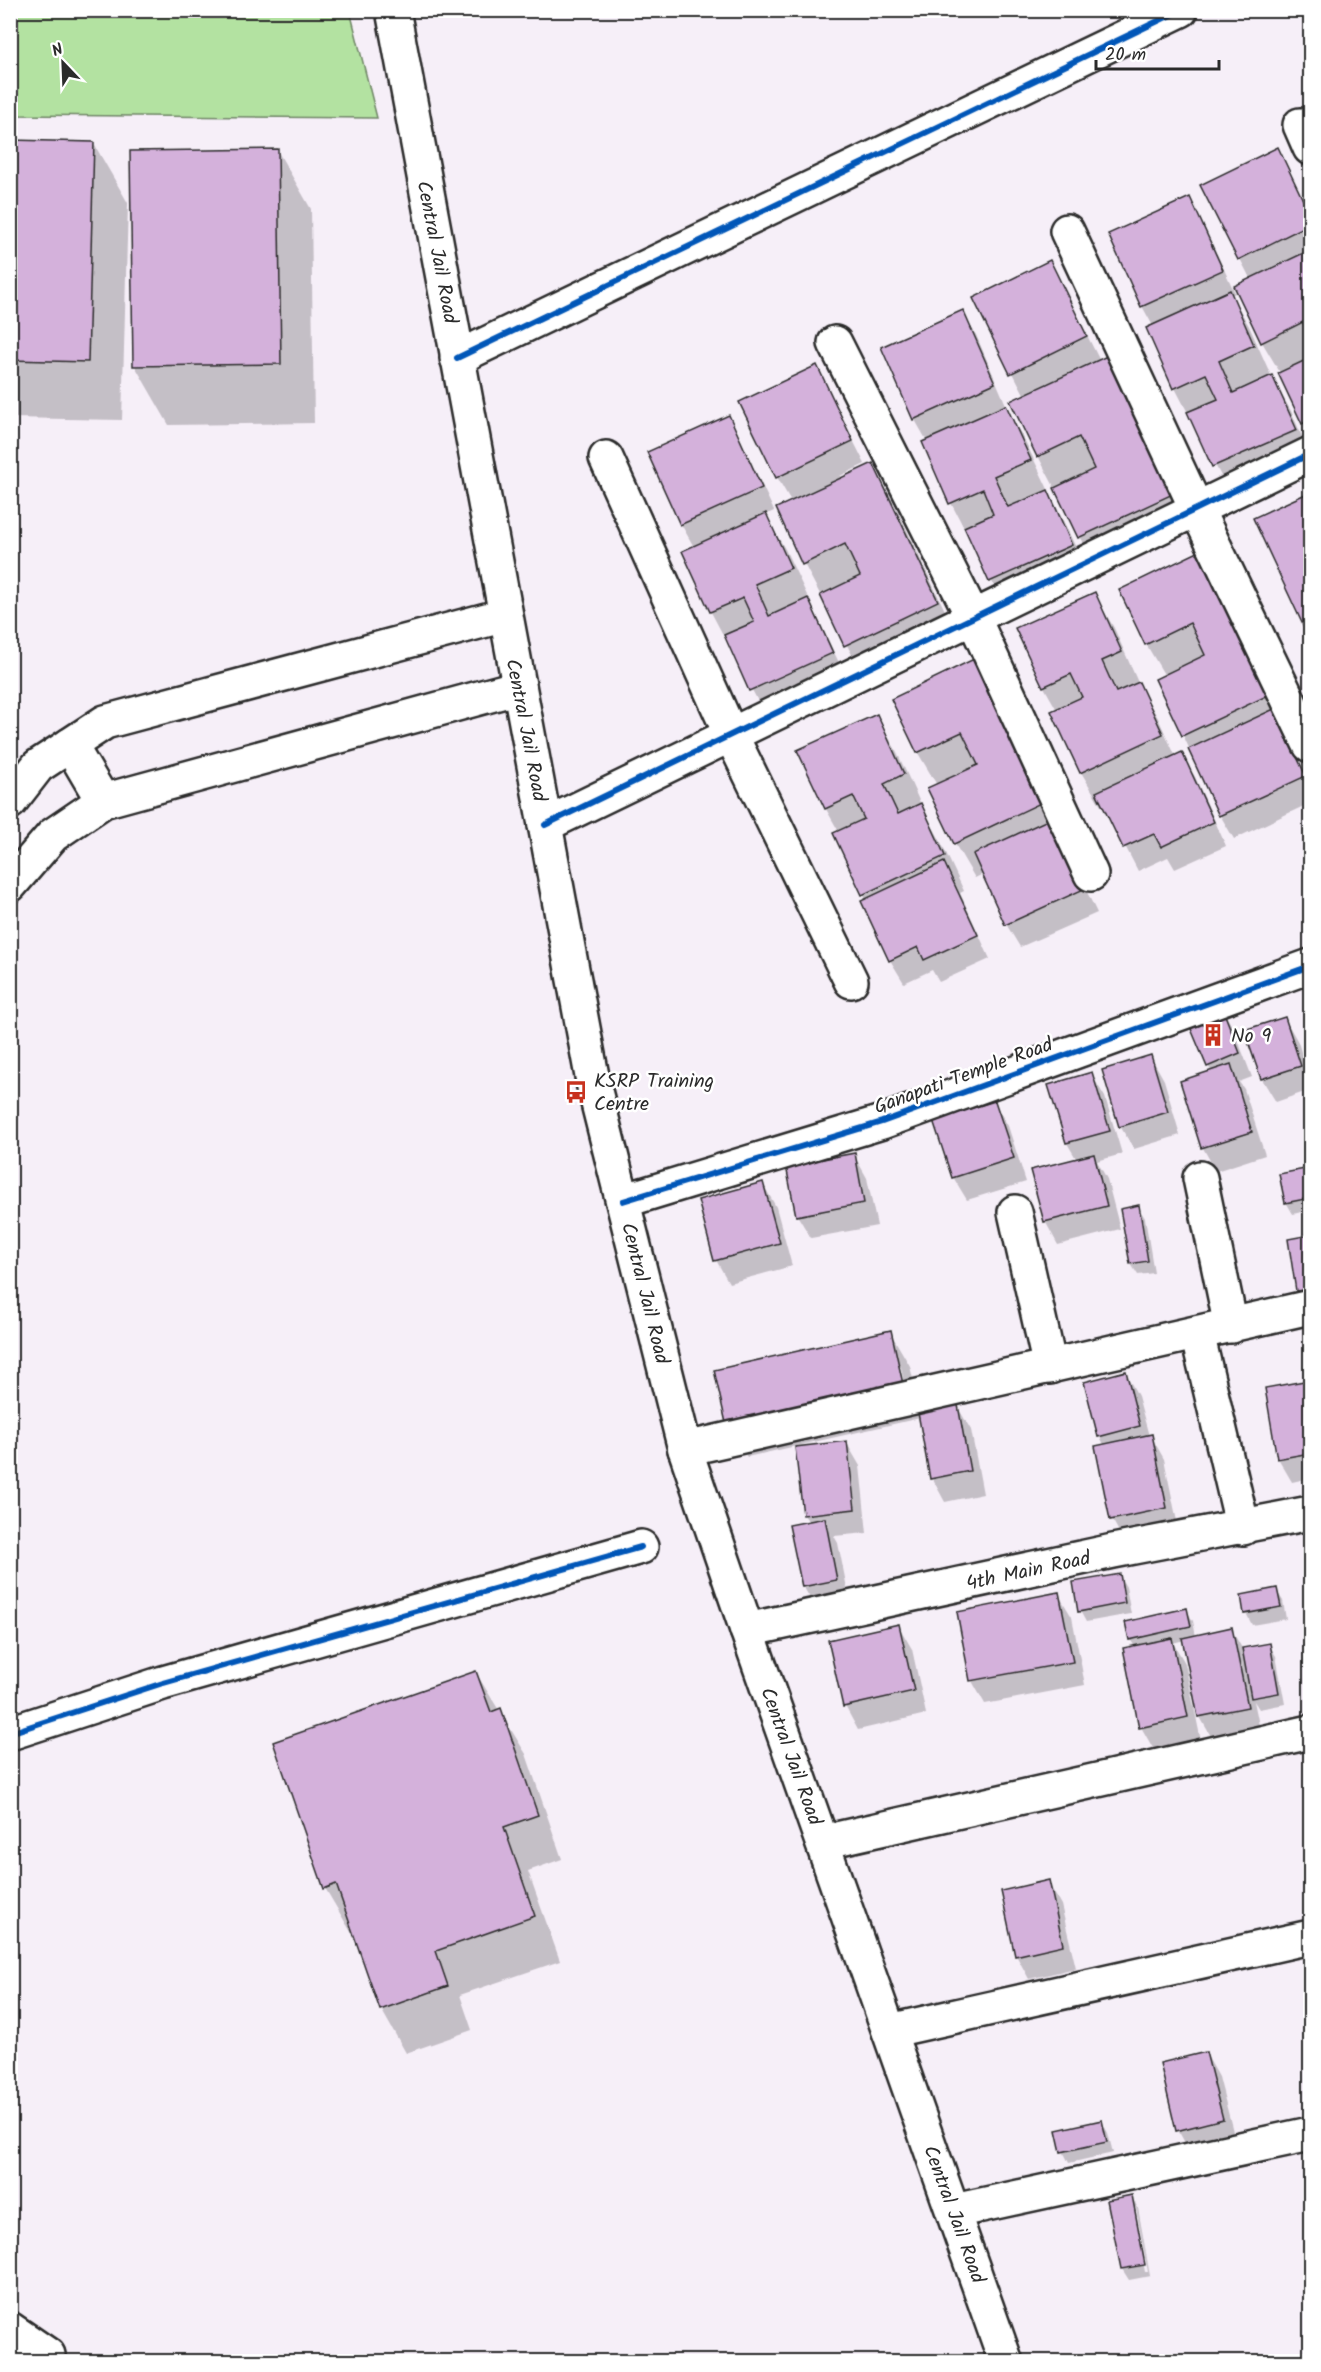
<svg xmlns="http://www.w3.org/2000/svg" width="1321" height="2372" font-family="Kalam,sans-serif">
  <rect width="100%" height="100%" fill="#f6eff8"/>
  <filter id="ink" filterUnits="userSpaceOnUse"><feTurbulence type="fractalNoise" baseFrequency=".0167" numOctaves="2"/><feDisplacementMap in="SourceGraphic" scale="12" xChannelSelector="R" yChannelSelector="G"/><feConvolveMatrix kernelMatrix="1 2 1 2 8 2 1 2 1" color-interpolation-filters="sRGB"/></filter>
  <g filter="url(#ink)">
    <path fill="#b3e2a1" stroke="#6f8666" stroke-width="1.5" d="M350,11L377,118L11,115V11Z"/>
    <g fill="#0003" fill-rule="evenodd">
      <path d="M10,142L94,144L128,203L122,420L10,418Z"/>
      <path d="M1277,149L1310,214V436L1281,374L1262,342L1251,280L1202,185Z"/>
      <path d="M277,150L311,209L314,423L169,425L135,366Z"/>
      <path d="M1189,199L1202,222L1235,293L1231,295L1249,326L1273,380L1291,411L1310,455L1234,501L1175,388L1153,326L1142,306Z"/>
      <path d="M1050,262L1100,361L1191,529L1099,572L1038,456L1025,396L975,299Z"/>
      <path d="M962,312L976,335L1007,407L1006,408L1025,441L1091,579L1010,616L951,503L927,441L915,420L883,348Z"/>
      <path d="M816,367L865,464L840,476L842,479L872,465L892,499L957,636L865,679L804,564L792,503L777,477Z"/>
      <path d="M728,417L741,440L774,511L765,515L785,549L851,688L770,724L711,612L684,552L694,547L681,524Z"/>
      <path d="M1310,493V637L1255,518Z"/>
      <path d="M1203,551L1310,784V803L1234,839L1220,815L1183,735L1165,676L1146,644Z"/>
      <path d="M1094,594L1114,628L1140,687L1158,718L1176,757L1181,754L1195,777L1226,846L1175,869L1168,857L1138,871L1104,805L1101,806L1081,772L1057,710L1044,687Z"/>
      <path d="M976,660L1097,913L1020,947L1006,924L983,874L975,878L955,844L929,789L937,785L918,753L893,700Z"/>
      <path d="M876,716L896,750L923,809L940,840L964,891L960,893L990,959L939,982L932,970L904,983L890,960L839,832L826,809L799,751Z"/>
      <path d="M1221,1007L1234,1030L1252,1077L1239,1082L1244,1089L1265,1155L1216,1171L1203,1148L1182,1082L1212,1072L1208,1066Z"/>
      <path d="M1285,1019L1298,1042L1310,1081V1090L1276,1102L1262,1079Z"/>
      <path d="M1151,1057L1164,1080L1180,1135L1134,1149L1120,1126Z"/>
      <path d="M1091,1074L1105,1097L1122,1154L1097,1161L1107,1179L1120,1229L1058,1245L1045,1221L1077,1160L1067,1143L1050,1086Z"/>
      <path d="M994,1102L1008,1126L1026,1182L967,1200L953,1177Z"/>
      <path d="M854,1155L867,1178L877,1226L811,1238L797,1215Z"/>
      <path d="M1310,1169V1210L1293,1214L1286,1202L1281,1175Z"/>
      <path d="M763,1184L776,1207L792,1266L729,1283L716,1260Z"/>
      <path d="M1138,1207L1145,1218L1154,1273L1138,1275L1131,1264Z"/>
      <path d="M1310,1237V1313L1297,1290L1290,1240Z"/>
      <path d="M890,1332L910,1366L920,1410L904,1383L901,1367H898L905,1391L919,1414L957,1406L971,1430L983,1494L945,1502L932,1478L920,1418L747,1457L727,1423Z"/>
      <path d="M1125,1372L1138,1396L1149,1436H1151L1164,1459L1179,1531L1125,1543L1112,1519L1105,1446L1100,1437L1086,1383Z"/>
      <path d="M1310,1381V1478L1292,1482L1278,1458L1267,1389Z"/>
      <path d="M846,1442L860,1466L867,1533L834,1536L838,1543L850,1603L817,1610L803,1586L809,1522L804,1515Z"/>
      <path d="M1119,1575L1126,1587L1131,1614L1086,1622L1080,1611Z"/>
      <path d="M1276,1590L1283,1601L1286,1619L1252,1625L1246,1613Z"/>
      <path d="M1058,1594L1072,1617L1085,1685L985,1704L972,1681L958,1613Z"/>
      <path d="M1186,1610L1193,1621L1196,1637L1231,1629L1243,1650L1269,1645L1276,1656L1285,1704L1259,1709L1254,1701L1260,1730L1213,1740L1200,1717L1184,1640L1173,1643L1185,1663L1201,1741L1154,1750L1141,1727L1135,1647L1130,1639Z"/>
      <path d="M898,1625L912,1649L926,1714L858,1730L845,1706Z"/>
      <path d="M476,1673L526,1754L562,1859L528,1871L560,1961L460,1995L472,2030L406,2053L381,2009L354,1931L351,1932L325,1888Z"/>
      <path d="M1048,1882L1061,1905L1076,1968L1029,1979L1016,1955Z"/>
      <path d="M1206,2054L1219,2077L1236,2143L1191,2154L1178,2130Z"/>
      <path d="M1102,2122L1108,2133L1113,2153L1069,2163L1063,2151Z"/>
      <path d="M1131,2196L1138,2208L1150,2276L1129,2280L1122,2269ZM1133,2207H1136L1148,2272H1145Z"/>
    </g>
    <g fill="#d4b1db" stroke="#2b2b2b" stroke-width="1.5">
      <path d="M10,140L94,142L88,362L10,360Z"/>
      <path d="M1278,147L1310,215V224L1238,260L1200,185Z"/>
      <path d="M278,149L281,364L133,366L130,151Z"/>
      <path d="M1190,197L1223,270L1141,307L1108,234Z"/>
      <path d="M1310,250V338L1303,322L1261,343L1234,286Z"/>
      <path d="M1050,260L1087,336L1010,374L973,298Z"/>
      <path d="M1230,290L1254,345L1219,361L1233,393L1272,375L1297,430L1212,467L1187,412L1218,399L1206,374L1173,389L1146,328Z"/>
      <path d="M963,310L995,383L913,420L881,347Z"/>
      <path d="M1107,356L1173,494L1078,538L1054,488L1094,469L1079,437L1037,457L1010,401Z"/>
      <path d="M1310,358V420L1302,424L1278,373Z"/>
      <path d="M817,365L853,441L776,478L739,402Z"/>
      <path d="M1006,405L1031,460L994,476L1008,507L1048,490L1072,545L989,582L964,527L993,514L983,489L949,504L922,442Z"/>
      <path d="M729,415L762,488L680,525L647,452Z"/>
      <path d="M873,463L938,601L844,646L820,595L860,576L845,544L802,565L776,508Z"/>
      <path d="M1310,492V640L1253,518Z"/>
      <path d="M766,513L791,568L755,584L769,616L808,598L833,653L749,691L724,635L754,622L743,598L710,612L682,551Z"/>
      <path d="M1204,549L1273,693L1182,736L1155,679L1205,655L1190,623L1145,645L1119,590Z"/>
      <path d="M1095,592L1122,652L1102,661L1116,692L1139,682L1163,734L1080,773L1051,711L1082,697L1071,674L1043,687L1015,628Z"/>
      <path d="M976,658L1045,801L954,844L927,788L978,765L962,732L917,753L891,699Z"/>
      <path d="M1274,709L1306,776L1219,816L1188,749Z"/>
      <path d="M877,714L904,774L884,784L898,814L921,803L945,856L862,895L833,833L864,819L853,796L825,809L797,750Z"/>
      <path d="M1182,752L1214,822L1161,847L1154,834L1123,848L1096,792Z"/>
      <path d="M1052,818L1084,889L1005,925L973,854Z"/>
      <path d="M944,862L978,935L924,960L918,947L889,961L861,901Z"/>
      <path d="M1221,1005L1240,1053L1207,1067L1186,1017Z"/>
      <path d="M1285,1017L1301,1066L1261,1079L1244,1030Z"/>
      <path d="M1151,1055L1168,1112L1119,1127L1102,1070Z"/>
      <path d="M1231,1064L1252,1132L1201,1148L1180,1081Z"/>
      <path d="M1092,1072L1110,1131L1066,1143L1048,1085Z"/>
      <path d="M995,1101L1014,1158L952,1178L933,1120Z"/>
      <path d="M855,1153L864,1203L796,1216L786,1166Z"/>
      <path d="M1094,1154L1107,1206L1044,1222L1030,1170Z"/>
      <path d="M1310,1168V1198L1285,1203L1279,1174Z"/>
      <path d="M763,1182L780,1243L714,1261L698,1200Z"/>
      <path d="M1139,1205L1148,1261L1130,1264L1120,1209Z"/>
      <path d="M1310,1235V1289L1296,1291L1288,1239Z"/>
      <path d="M891,1330L903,1384L726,1423L714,1370Z"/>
      <path d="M1126,1371L1140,1426L1098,1437L1084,1382Z"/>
      <path d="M1310,1380V1453L1277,1459L1265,1388Z"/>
      <path d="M958,1405L970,1471L930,1479L918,1413Z"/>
      <path d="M1152,1434L1167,1508L1110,1520L1095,1446Z"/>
      <path d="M847,1441L855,1509L803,1515L795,1447Z"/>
      <path d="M825,1518L837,1580L802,1587L789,1525Z"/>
      <path d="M1120,1574L1125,1603L1078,1612L1073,1582Z"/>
      <path d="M1277,1588L1281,1607L1244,1614L1241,1595Z"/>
      <path d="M1059,1592L1073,1662L970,1681L957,1612Z"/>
      <path d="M1187,1608L1191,1626L1129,1640L1125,1622Z"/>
      <path d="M899,1624L914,1691L843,1707L828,1640Z"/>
      <path d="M1232,1627L1248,1707L1198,1717L1182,1638Z"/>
      <path d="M1172,1638L1188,1717L1139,1728L1123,1648Z"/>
      <path d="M1270,1643L1279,1693L1251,1698L1242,1648Z"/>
      <path d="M476,1671L491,1712L501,1708L538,1815L504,1827L535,1916L436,1951L448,1986L380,2010L336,1884L324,1889L273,1742Z"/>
      <path d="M1049,1880L1063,1945L1015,1956L1001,1891Z"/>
      <path d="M1206,2052L1223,2119L1176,2131L1160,2063Z"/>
      <path d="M1102,2120L1107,2142L1061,2152L1056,2130Z"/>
      <path d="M1132,2195L1145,2265L1121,2269L1107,2200Z"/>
    </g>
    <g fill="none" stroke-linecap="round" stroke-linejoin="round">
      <g stroke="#2b2b2b" stroke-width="38">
        <g id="minor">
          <path d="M1300,125L1310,148"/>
          <path d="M1067,231L1197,510L1310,745"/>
          <path d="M835,343L973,617L1091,874"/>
          <path d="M457,358L1181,10"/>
          <path d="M606,458L731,735L851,981"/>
          <path d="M70,745L103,801"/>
          <path d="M10,802L38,766L105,722L505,615"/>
          <path d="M545,825L1310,454"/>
          <path d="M10,885L53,835L103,801L519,687"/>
          <path d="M1200,1178L1231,1326"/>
          <path d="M623,1201L882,1122L1310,966"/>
          <path d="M1015,1212L1050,1367"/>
          <path d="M1197,1333L1243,1528"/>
          <path d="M685,1449L1310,1307"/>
          <path d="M747,1630L1113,1551L1310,1513"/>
          <path d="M10,1733L163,1683L641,1547"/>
          <path d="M823,1842L1310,1732"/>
          <path d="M889,2031L1310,1937"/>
          <path d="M954,2211L1310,2134"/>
          <path d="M10,2329L48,2355"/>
        </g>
      </g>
      <g stroke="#2b2b2b" stroke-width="38">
        <path id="secondary" d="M393,10L594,1087L685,1449L747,1630L1006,2362"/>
      </g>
      <use href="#minor" stroke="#fff" stroke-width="33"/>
      <use href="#secondary" stroke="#fff" stroke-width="33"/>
      <g stroke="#fff" stroke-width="10">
        <g id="cycleway">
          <path d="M457,358L1181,10"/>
          <path d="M545,825L1310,454"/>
          <path d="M623,1201L882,1122L1310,966"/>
          <path d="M10,1733L163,1683L641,1547"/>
        </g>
      </g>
      <use href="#cycleway" stroke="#0057b8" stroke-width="6"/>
    </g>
  </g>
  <defs>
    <g id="building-bare" transform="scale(1.8)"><path d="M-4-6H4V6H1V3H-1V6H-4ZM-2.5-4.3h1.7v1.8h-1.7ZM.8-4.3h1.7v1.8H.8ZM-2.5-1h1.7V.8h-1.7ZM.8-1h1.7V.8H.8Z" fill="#c8321e" stroke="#fff" stroke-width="2.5" paint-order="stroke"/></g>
    <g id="bus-bare" transform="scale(1.8)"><path d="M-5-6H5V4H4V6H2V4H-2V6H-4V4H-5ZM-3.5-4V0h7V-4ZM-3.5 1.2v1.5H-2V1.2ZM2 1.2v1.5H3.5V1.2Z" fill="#c8321e" stroke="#fff" stroke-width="2.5" paint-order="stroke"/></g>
  </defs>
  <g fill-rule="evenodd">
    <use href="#building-bare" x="1213" y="1035"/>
    <use href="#bus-bare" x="576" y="1092"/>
  </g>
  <g text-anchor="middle" stroke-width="5" stroke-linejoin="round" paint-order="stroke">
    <g font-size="20" fill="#2b2b2b" stroke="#fff">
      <text transform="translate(438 252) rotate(79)" y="7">Central Jail Road</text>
      <text transform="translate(527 730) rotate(79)" y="7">Central Jail Road</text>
      <text transform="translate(963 1075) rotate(-20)" y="7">Ganapati Temple Road</text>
      <text transform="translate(646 1293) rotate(76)" y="7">Central Jail Road</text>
      <text transform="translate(1028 1570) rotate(-12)" y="7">4th Main Road</text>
      <text transform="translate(792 1756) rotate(70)" y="7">Central Jail Road</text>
      <text transform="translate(955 2214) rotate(70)" y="7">Central Jail Road</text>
    </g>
    <g font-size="20" fill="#2b2b2b" stroke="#fff" text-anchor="start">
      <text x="1231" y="1042">No 9</text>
      <text x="594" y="1087">KSRP Training<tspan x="594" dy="23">Centre</tspan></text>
    </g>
  </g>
  <rect width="1321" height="2372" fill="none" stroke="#fff" stroke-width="36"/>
  <rect x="18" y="18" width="1285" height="2336" fill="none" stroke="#2b2b2b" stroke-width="2" filter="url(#ink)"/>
  <g transform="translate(63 63) rotate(337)" stroke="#ffffff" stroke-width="4.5" paint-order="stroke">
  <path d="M0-4.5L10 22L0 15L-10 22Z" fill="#2b2b2b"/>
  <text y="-9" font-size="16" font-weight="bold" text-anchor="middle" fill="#2b2b2b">N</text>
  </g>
  <path d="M1096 60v9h123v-9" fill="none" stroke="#2b2b2b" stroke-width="3"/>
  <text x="1105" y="60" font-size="18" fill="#2b2b2b" stroke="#ffffff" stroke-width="4.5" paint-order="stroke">20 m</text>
</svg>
